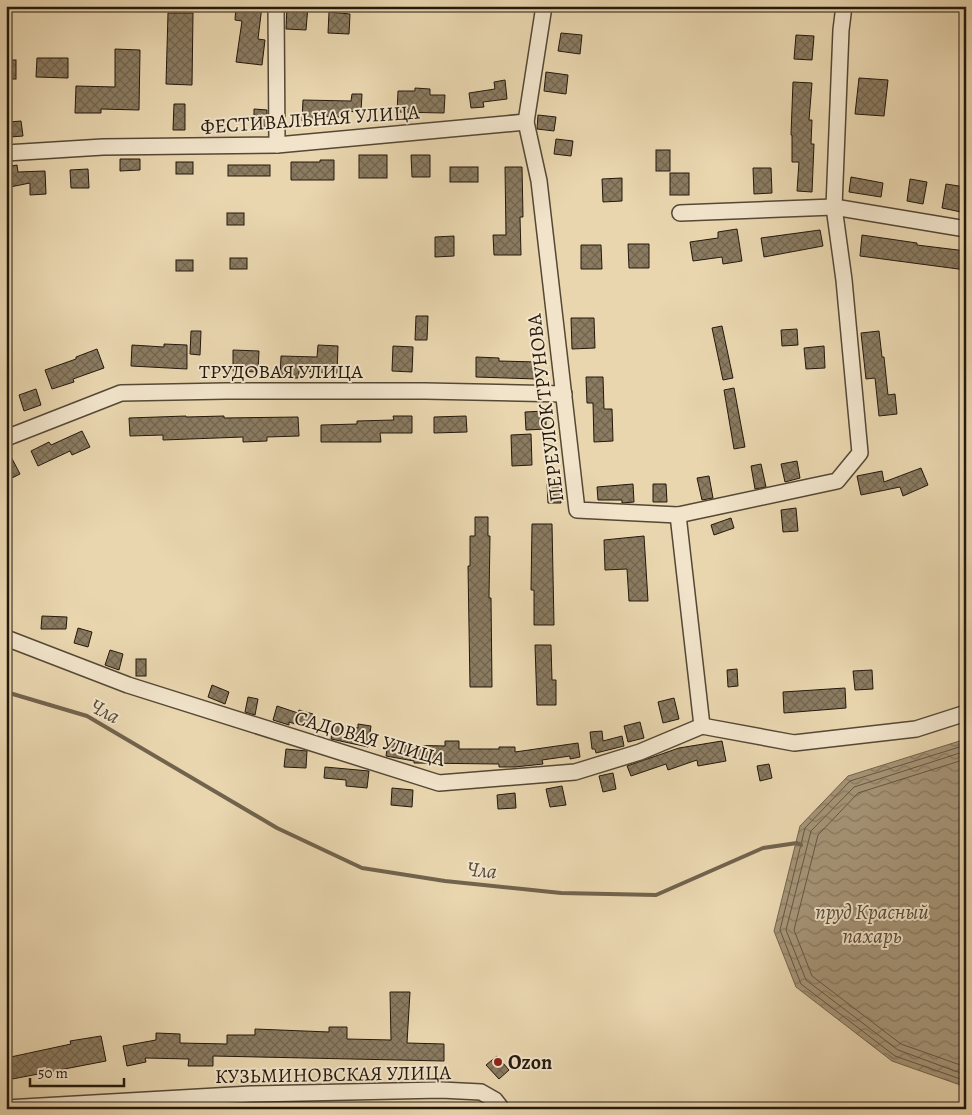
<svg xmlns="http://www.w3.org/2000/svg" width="972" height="1115" font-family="Alegreya,serif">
  <defs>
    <pattern id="water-waves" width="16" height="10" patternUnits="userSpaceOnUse" patternTransform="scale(1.25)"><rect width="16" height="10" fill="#a69578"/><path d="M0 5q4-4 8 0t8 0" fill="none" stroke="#877961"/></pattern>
    <pattern id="building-cross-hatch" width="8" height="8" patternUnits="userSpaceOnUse" patternTransform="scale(1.25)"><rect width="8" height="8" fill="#8a7b61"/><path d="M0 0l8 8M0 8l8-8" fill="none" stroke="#71644e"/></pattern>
  </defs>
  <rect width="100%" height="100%" fill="#e9d6af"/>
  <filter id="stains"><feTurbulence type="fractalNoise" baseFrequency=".004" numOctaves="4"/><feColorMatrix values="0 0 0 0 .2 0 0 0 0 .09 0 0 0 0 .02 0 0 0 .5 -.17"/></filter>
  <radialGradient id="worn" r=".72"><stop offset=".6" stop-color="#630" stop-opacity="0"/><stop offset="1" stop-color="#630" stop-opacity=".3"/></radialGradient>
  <path fill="url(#water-waves)" stroke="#72634d" d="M966,739V1087L892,1061L796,987L774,931L800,826L848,776Z"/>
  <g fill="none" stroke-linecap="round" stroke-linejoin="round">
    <g stroke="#655642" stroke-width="1">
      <path d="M966,745L850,781L805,828L780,930L801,984L895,1056L966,1081"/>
      <path d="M966,751L854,787L811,831L786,930L806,980L898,1050L966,1075"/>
      <path d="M966,759L858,793L818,835L794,930L812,976L901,1044L966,1067"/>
    </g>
    <path stroke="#72634d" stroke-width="4" d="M6,692L87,716L277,828L362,868L445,881L561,893L656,895L763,848L797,843L801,845"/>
  </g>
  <g fill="url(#building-cross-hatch)" stroke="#24180c">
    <path d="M236,6H262L258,39L265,40L262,65L236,62L242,21L235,20Z"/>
    <path d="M287,6H308L306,30L286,29Z"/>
    <path d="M329,12L350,14L349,34L328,33Z"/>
    <path d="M168,13H193L192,85L166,84Z"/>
    <path d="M561,33L582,35L580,54L558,51Z"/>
    <path d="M796,35L814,36L812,60L794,59Z"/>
    <path d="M115,49L140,50L139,110L101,109V113H75L76,86L115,87Z"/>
    <path d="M37,58H68V78L36,77Z"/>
    <rect x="6" y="60" width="10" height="19"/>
    <path d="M546,72L568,75L566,94L544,91Z"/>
    <path d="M859,78L888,80L884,116L855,114Z"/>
    <path d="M505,80L507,99L483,102L484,107L471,108L469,93L495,89L494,82Z"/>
    <path d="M793,82L812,83L809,120H812L811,144H814L812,192L797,191L799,162H792V135H791Z"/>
    <path d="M415,88L430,89V95H445L444,113L397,112L398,91H415Z"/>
    <path d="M352,94H362L361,112L341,111L340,117L315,116V121H302L303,100L351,101Z"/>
    <path d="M174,104H185V130H173Z"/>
    <path d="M254,109L267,110V127L254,126Z"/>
    <path d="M538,115L556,117L554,131L537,129Z"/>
    <path d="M21,121L23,136L10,137L9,122Z"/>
    <path d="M556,139L573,141L571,156L554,154Z"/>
    <rect x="656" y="150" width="14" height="21"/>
    <rect x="359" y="155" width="28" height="23"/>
    <path d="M411,155H430V177H412Z"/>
    <path d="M120,159H140V170L120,171Z"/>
    <path d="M320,160H334V180H291V162H320Z"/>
    <rect x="176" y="162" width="17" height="12"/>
    <path d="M17,165L18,172L45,171L46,194L30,195V183L10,187L6,167Z"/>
    <rect x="228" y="165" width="42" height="11"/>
    <rect x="450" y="167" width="28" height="15"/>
    <path d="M505,167H522L523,217H520L521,255H494L493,235H506Z"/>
    <path d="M753,168H771L772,193L754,194Z"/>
    <path d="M88,169L89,188H71L70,170Z"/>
    <rect x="670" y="173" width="19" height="22"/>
    <path d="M851,177L883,183L881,197L849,192Z"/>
    <path d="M622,178V201L603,202L602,179Z"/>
    <path d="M910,179L927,182L923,204L907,201Z"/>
    <path d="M946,184L965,187L961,212L942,208Z"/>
    <rect x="227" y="213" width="17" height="12"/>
    <path d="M737,229L742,261L723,264L722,257L693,261L690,242L718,238V232Z"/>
    <path d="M820,230L823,246L764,257L761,238Z"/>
    <path d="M862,235L917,243V245L966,251V270L860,256Z"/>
    <path d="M454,236V256L435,257V237Z"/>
    <path d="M628,244H649V268H629Z"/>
    <path d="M581,245H601L602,269H581Z"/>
    <rect x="230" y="258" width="17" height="11"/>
    <rect x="176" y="260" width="17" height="11"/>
    <path d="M416,316H428L427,340H415Z"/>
    <path d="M571,318H594L595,348L572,349Z"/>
    <path d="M722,326L733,378L723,380L712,328Z"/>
    <path d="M797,329L798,345L782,346L781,330Z"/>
    <path d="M191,331H201L200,355L190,354Z"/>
    <path d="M879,331L882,357H884L888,395L895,394L897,414L879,416L875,378L866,379L861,333Z"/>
    <path d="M164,344L187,345V369L131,366L132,345L164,347Z"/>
    <path d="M318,345L338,346L337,373L299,371L298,378H280L281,356L317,357Z"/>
    <path d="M393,346L413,347L412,372L392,371Z"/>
    <path d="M824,346L825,368L806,369L804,348Z"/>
    <path d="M97,349L104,368L73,379L74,382L52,389L45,370L76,359V357Z"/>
    <path d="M233,350L259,351L258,372L233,371Z"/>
    <path d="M476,357L499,358V361L537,362V379L476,377Z"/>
    <path d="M586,377H603L604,409H612L613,441L594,442L593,403H587Z"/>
    <path d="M734,388L745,447L734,449L724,390Z"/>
    <path d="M36,389L41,405L24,411L19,395Z"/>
    <path d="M546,411V429L526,430L525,412Z"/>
    <path d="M186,416V417L224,416V418L298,417L299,436L267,437V441L243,442V437L163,440V435L130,436L129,418Z"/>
    <path d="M393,416H412V433H380L381,442H321V425L357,424V421L394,420Z"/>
    <path d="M466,416L467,432L434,433V417Z"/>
    <path d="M82,431L90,447L72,455L70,451L38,466L31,451L49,442L51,445Z"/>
    <path d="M531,434L532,465L512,466L511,435Z"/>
    <path d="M6,447L20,474L6,481Z"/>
    <path d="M797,461L800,478L785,482L781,464Z"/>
    <path d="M761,464L766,487L755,489L751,466Z"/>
    <path d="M921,468L928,485L903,496L900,487L861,495L857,476L882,471L884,482Z"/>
    <path d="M709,476L713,498L702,500L697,478Z"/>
    <path d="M560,483L561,503H548L547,484Z"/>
    <path d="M633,484L634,502L622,503V500H598L597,487Z"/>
    <path d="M653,484H666L667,502H653Z"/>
    <path d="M796,508L798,531L783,532L781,510Z"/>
    <path d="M475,517H488V536H490L489,598H491L492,687H470L468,566H470V536H475Z"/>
    <path d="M731,518L734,528L714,535L711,525Z"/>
    <path d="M532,524H552L554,625H534V590H531Z"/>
    <path d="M644,536L648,601H629L627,569L605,570L604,540Z"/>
    <path d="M42,616L67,617L66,629H41Z"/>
    <path d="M78,628L92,632L88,647L74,643Z"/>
    <path d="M535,645H551L552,680H556V705H537Z"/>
    <path d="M110,650L123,654L119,670L105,665Z"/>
    <rect x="136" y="659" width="10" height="17"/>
    <path d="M737,669L738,686L728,687L727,670Z"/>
    <path d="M872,670L873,689L855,690L853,671Z"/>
    <path d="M212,685L229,692L225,704L208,697Z"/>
    <path d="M845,688L846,708L784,713L783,692Z"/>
    <path d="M248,697L258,699L255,715L245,712Z"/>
    <path d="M674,698L679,719L663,723L658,702Z"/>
    <path d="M277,706L298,713L299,710L313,714L308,728L289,722V725L273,720Z"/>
    <path d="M640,722L644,738L628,742L624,726Z"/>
    <path d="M333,724L358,728V724L371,726L368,747L331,739Z"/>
    <path d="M602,731L603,741L622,736L624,746L596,753L595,749H592L590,732Z"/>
    <path d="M445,741H459V749H499V747H515V752L578,743L580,757L570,759V756L542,760L543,764L515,767H499V764L414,763V761L386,756L388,742L401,744V745L445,746Z"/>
    <path d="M722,741L726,761L698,766L697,760L668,770L666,764L631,776L627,766L679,748Z"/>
    <path d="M286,749L307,751L306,768L284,767Z"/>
    <path d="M769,764L772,778L760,781L757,766Z"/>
    <path d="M325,767L369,771L367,788L346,786V780L324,778Z"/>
    <path d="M613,773L616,789L603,792L599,776Z"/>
    <path d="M562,786L566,805L550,807L546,789Z"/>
    <path d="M392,788L413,790L412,807L391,805Z"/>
    <path d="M515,793L516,808L498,809L497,795Z"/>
    <path d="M390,992H410L407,1043L444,1044V1061L213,1056V1066H188L189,1059L145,1058L146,1062L127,1066L123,1046L156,1040V1033L180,1034V1043L227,1044V1035H255V1029L329,1032V1027H347V1039L391,1040Z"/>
    <path d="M101,1036L106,1061L7,1080L6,1058L71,1044L70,1041Z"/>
    <path d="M497,1056L509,1070L499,1079L486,1065Z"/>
  </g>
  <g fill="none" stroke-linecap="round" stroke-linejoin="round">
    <g stroke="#554835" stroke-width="18">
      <g id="street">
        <path d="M276,6L277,145"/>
        <path d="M544,6L526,122L539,181L577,510L678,515L837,481L860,453L844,280L834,207L841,30L844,6"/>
        <path d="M6,153L103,147L277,145L526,122"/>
        <path d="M680,213L834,207L966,229"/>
        <path d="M6,438L121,393L226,391H425L564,394"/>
        <path d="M678,515L702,726"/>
        <path d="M6,638L128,685L439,783L575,772L640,752L702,726L794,743L916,729L966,713"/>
        <path d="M6,1108L251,1094L441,1090L481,1092L495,1100L502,1109"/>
      </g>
    </g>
    <use href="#street" stroke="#f1e4cb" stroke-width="15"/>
  </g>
  <circle fill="#8f2418" stroke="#f1e4cb" stroke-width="2" cx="498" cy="1062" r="5"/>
  <g text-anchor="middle" stroke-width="4" stroke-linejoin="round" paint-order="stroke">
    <g font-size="20" fill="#24180c" stroke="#f1e4cb">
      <text transform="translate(310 119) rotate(-4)" y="7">ФЕСТИВАЛЬНАЯ УЛИЦА</text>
      <text x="281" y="378">ТРУДОВАЯ УЛИЦА</text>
      <text transform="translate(545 408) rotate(-97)" y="7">ПЕРЕУЛОК ТРУНОВА</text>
      <text transform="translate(370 738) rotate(16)" y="7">САДОВАЯ УЛИЦА</text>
      <text transform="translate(333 1074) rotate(-1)" y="7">КУЗЬМИНОВСКАЯ УЛИЦА</text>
    </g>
    <g font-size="20" font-weight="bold" fill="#24180c" stroke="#f1e4cb" text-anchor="start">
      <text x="508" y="1069">Ozon</text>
    </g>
    <g font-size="21" font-style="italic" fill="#584a37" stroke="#f1e4cb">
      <text transform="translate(105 711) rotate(27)" y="7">Чла</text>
      <text transform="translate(482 870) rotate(6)" y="7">Чла</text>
      <text x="872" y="919">пруд Красный<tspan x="872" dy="24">пахарь</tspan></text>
    </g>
  </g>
  <rect width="972" height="1115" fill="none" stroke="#e9d6af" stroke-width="25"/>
  <rect x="8" y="8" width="957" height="1100" fill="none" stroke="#24180c" stroke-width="2.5"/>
  <rect x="12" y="12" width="947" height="1090" fill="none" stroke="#24180c"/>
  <path d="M30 1078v8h94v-8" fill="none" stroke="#24180c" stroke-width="2.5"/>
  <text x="38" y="1078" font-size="15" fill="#24180c" stroke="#f1e4cb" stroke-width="4" paint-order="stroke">50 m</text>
  <rect width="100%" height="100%" filter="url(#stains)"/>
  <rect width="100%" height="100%" fill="url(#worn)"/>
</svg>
